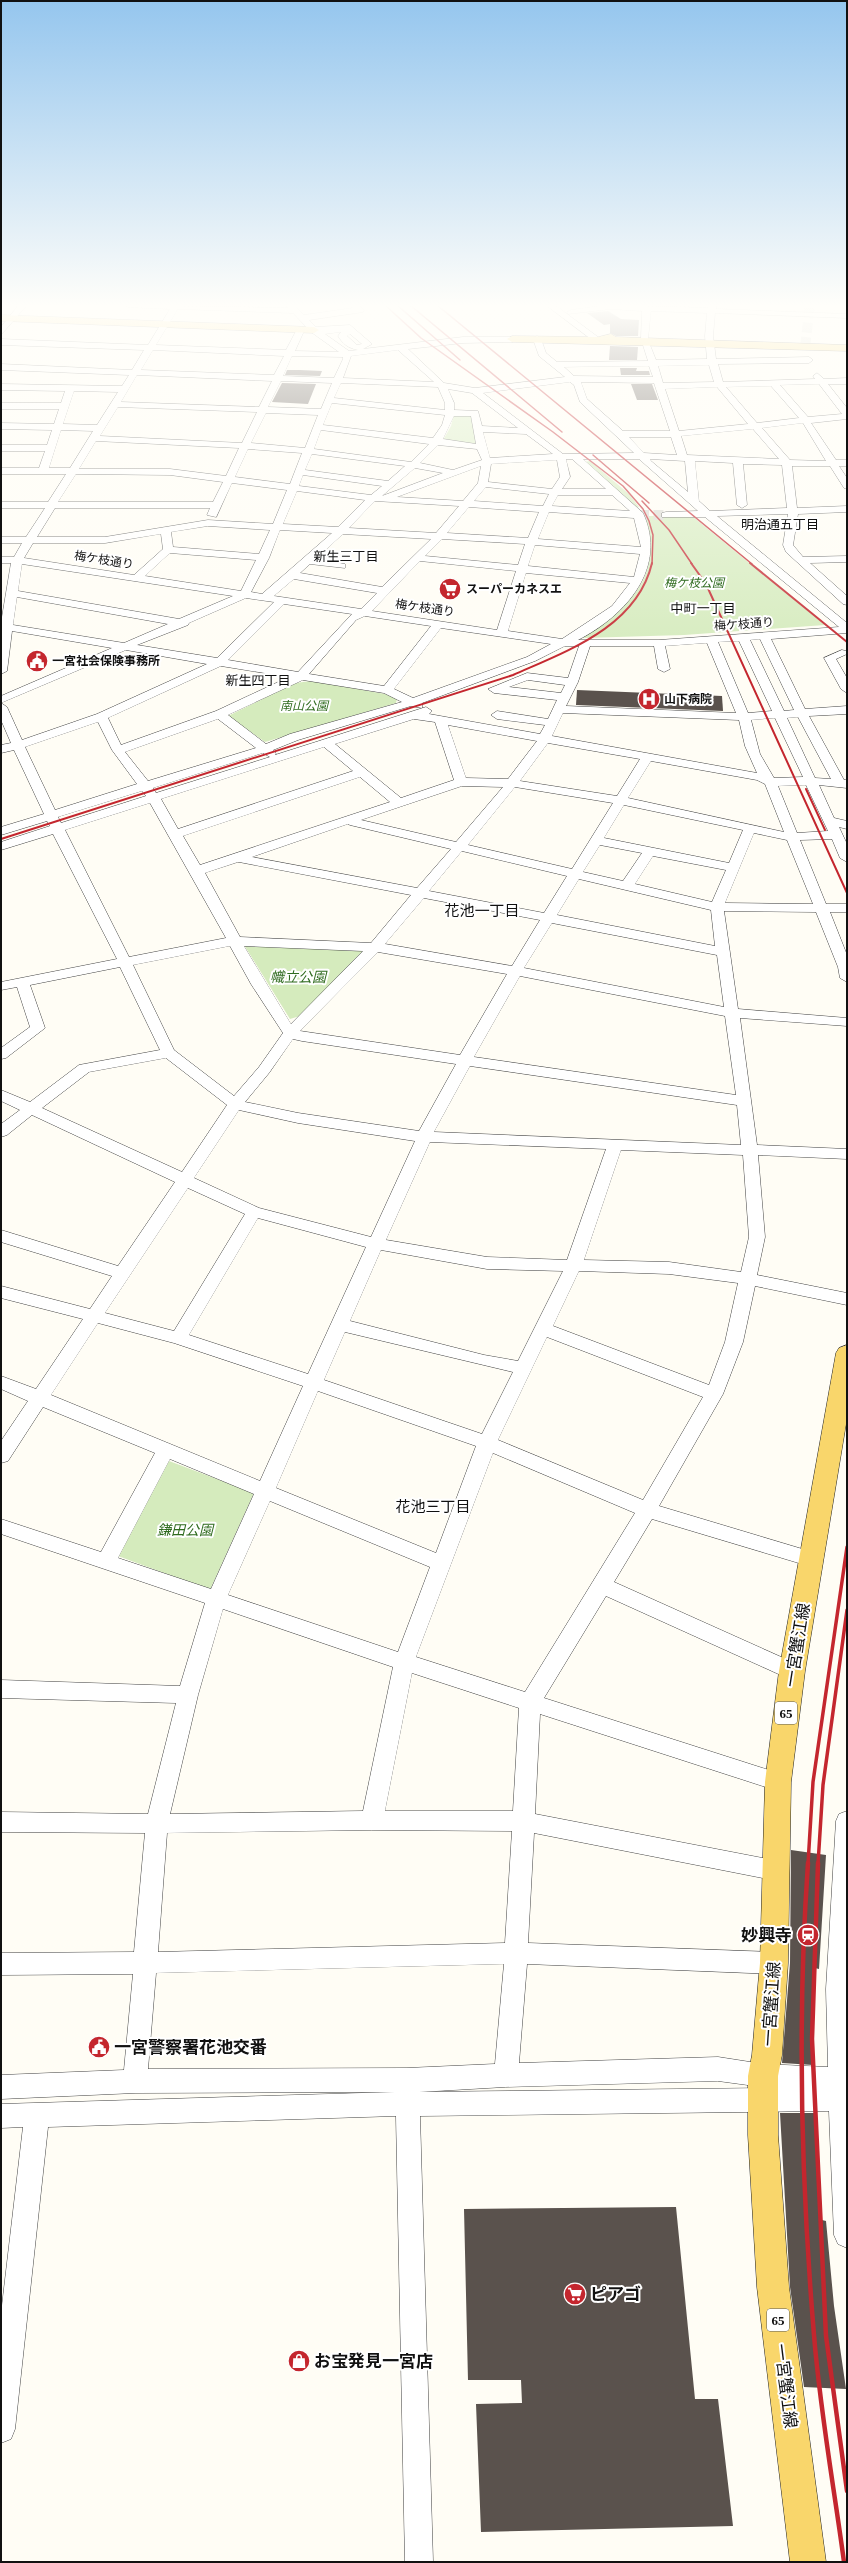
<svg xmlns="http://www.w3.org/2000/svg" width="848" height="2563" font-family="'Times New Roman','Noto Sans JP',serif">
  <rect width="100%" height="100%" fill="#fffdf5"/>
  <g fill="#d5ebbd">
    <path d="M454,413L473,414L477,445L442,442L451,426Z"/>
    <path d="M590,461L629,494L639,507L636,508L584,462Z"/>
    <path d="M644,516H692L825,625L684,635L583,638C629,605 665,578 644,516Z"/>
    <path d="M312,681L385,694L397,699L396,703L265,742L228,716L295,683Z"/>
    <path d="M244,945L364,951L300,1016L290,1019Z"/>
    <path d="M169,1461L254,1493L210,1590L118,1556Z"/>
  </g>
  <g fill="#5a524d">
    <path d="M608,311L621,319L639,320L638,336H616L610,333V324L604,325L587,313Z"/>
    <path d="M610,346L638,347L637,360H609Z"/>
    <path d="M620,368H637L636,371H649L650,375H621Z"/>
    <path d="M287,370H300L322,371L320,376L285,375Z"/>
    <path d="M282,383L316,384L308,404L272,402Z"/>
    <path d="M631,384H652L658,400H637Z"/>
    <path d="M577,690L722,696L723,711L576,705Z"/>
    <path d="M791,1850L826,1855L819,1969L815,1968L813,2065L782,2063L790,1963Z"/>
    <path d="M780,2113H814L822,2220L826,2221L834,2306L846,2389L804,2387L790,2287Z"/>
    <path d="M676,2207L695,2399H718L733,2526L481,2532L476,2404L522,2403L521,2380H468L464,2209Z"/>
  </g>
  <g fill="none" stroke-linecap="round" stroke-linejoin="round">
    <g stroke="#dbdad3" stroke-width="10" stroke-dasharray="10 4.5" stroke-linecap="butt">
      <path d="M805,347L810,305"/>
      <path d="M639,515H666"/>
    </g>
    <g stroke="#444" stroke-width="1">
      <g id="minor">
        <path d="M19,305H27L1,335V327Z"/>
        <path d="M124,305L288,308L285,305H294L304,315L353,308L350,305H359L364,310L363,312L309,320L316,327L350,325L372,344L363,349L463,337H515V341L512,342L463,343L408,349L444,383L475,388L565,377L539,356L533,339L537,336L541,339L546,353L557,362L648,361L642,342L643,340L641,338L642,311L611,309L568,314L567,312L571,310L607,305L708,308V305H716V309L847,314V318L715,313L713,336L716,359L809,357L813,360L809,363L718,364L723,382L815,379L813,376L817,373L824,379L847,378V384H828L847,408V419L811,423L836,460H847V466H839L847,478V489L844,488L830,466H792L797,508L847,506V512L798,514L793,545L803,557L847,556V562L810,563L847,596V605L843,604L786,552L783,545L788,514L717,516L847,623V633L771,639L805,709L847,706V714L809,716L844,780H847V788L819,785L834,818L847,821V829L839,827L847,844V862L840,858L832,839L800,840L826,904H847V912H830L847,955V982L840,978L838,967L816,912L724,911L738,1009L847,1018V1026L740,1018L757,1145L847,1149V1159L758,1155L765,1237L757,1275L847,1293V1305L755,1286L743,1342L723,1394L659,1506L819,1554L822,1559L819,1564L812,1567L652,1519L614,1582L799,1665L802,1671L799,1677L792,1679L785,1677L606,1596L544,1698L778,1773L786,1775L789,1782L786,1789L778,1791L540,1714L535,1814L778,1861L786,1864L789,1871L786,1878L778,1881L534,1833L528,1943L774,1952L782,1955L786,1963L782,1971L774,1974L527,1964L519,2063L718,2057L763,2064L828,2067L826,1989L836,1821L839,1814L847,1811V2248L838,2244L834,2235L829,2111L420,2116L433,2562H405L396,2116L48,2127L15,2429L11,2439L1,2443V2314L23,2127L1,2128V2104L395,2092L135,2093L1,2099V2075L124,2070L133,1974L1,1975V1953L134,1952L145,1833L1,1832V1812L148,1814L176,1703L1,1698V1680L180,1686L205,1603L1,1534V1519L101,1552L155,1453L43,1407L8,1461L1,1463V1441L28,1401L1,1389V1376L36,1389L83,1319L1,1298V1286L90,1309L112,1276L1,1242V1230L118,1266L175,1182L32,1115L7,1135L1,1137V1124L20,1110L1,1101V1090L30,1102L79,1065L160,1050L120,967L30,985L45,1028L6,1058L1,1059V1048L30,1027L17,987L1,990V982L117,959L53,834L1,850V842L50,826L47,821L1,835V827L44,814L14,750L1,753V745L11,743L1,720V696L112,648L12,631L7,671L1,674V623L11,563H1V557H14L22,543H1V537H26L45,508H1V502H48L66,474H1V468H39L45,451H1V445H47L52,430L1,429V423L54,424L59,409H1V403H61L65,391L1,390V384L122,386L129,375L1,370V364L132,370L144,350L1,345V339L148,345L170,309L128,307ZM178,309L293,313L311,332L339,352L295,351L304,331L300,328L296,331L286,350L156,345ZM651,311L707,313L705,336L707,359L656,360L648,340ZM341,332L338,336C343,344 348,348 358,350L349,351L325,334ZM350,334L362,344L357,345L347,336ZM153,350L284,356L274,375L141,370ZM398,350L434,382L343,378L351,356ZM292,356L343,357V359L334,378L283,376ZM709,365L714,382L663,383L658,366ZM649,366L653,377L574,376L564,367ZM137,375L272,381L259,407L121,402ZM281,381L332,383L321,409L268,407ZM570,382L574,385L580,402L634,453L563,454L483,393ZM581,382L654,383L670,431H623L587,399ZM341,383L438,387L445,403V410L334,398ZM819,384L842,414L808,417L780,385ZM771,386L799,418L757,423L726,387ZM717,387L748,424L679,431L665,389ZM448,389L472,393L518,428L482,426L478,411L454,410V403ZM74,391L118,392L97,425L63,424ZM332,403L445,415L442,425L433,438L323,425ZM118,407L257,412L242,443L100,436ZM266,413L318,415L305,448L251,443ZM454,416H471L476,444L443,439ZM803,423L826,461L790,460L762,428ZM753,429L779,459L687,455L681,436ZM61,430L93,431L70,468H49ZM321,430L429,444L411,462L314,449ZM483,432L526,434L553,454L490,458ZM629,437H671L677,455L644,453ZM96,441L239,448L226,476L170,469H79ZM438,445L477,449L482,460L453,470L420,463ZM248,449L302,453L290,484L235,477ZM312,454L405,466L388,481L305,470ZM566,459H572L606,489H562L570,477ZM583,459H639L698,511L666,512L662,513V517H705L839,627L659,640H578C627,615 668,567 643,513ZM650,459L685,461L688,492L651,461ZM557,460L560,477L552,489L488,482L491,464ZM695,461L733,463L737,505L742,508L747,505L743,464L782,465L787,508L710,511L699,501ZM481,466L478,483L463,501L397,497ZM415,468L443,473L382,496ZM76,474L170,475L223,482L213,502H58ZM303,475L382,486L371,495L299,486ZM232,483L287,490L273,524L208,520L105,537H37L55,508H210L207,515L216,517ZM486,487L549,494L543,506L474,501ZM297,491L365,500L338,527L283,524ZM558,495H612L630,511L552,506ZM375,501L459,506L436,533L349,528ZM469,507L539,512L528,538L447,533ZM549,512L634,518L641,547L538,539ZM208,526L270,530L259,554L173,547L171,532ZM280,530L332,533L262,594L251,592L269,558ZM161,534L163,549L134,575L24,558L33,543H105ZM343,534L431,539L382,587L300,573L310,564L345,568V564L316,559ZM442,539L525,544L518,565L425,556ZM535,545L640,554L634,577L528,566ZM170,553L256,560L241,591L145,576ZM420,561L516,571L497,630L372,611ZM22,564L233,596L179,619L18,591ZM526,573L630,583L612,606L562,639L508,631ZM294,579L377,593L361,609L274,596ZM17,597L168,624L124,643L13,625ZM246,598L274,602L217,658L137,645L188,625L189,623ZM284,604L352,614L298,672L228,660ZM365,616L431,626L384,686L309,674L356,620ZM441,628L551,644L527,657L413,698L394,689ZM760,639L794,710L784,711L750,640ZM739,641L772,711L748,713L718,642ZM707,643L736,713L566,706L578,682L590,646H654L658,669L664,672L670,669L665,646ZM565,646H579L568,678L527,673L488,689L494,693L557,700L548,719L497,711L491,715L497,719L545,725L540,734L429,714L432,711L426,707L275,755L276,753L273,750L298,740L411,706L422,708V703L535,661ZM126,650L207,664L97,714L22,740L7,707L1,703ZM221,666L289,677L216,711L121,745L108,718ZM303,680L384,693L402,702L290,734L266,744L228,715ZM528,680L565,685L561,693L509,687ZM563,713L739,720L745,746L757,773L552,736ZM798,717L831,779L815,778L787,718ZM775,718L803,777L774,778L760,754L751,720ZM218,719L256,748L148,781L125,752ZM414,719L435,722L454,780L401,798L335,744ZM98,722L112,750L137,784L55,810L25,747ZM448,725L537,741L508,779L466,778ZM548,743L640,759L617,796L520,781ZM324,747L353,771L178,829L161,799ZM263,753L270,757L156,793L153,788ZM651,761L757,780L765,784L784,832L628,798ZM360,777L390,802L200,865L183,836ZM806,785L828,831L797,833L778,786ZM462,786L503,787L456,842L361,820ZM515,787L613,803L572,869L468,845ZM142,791L146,796L61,823L58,817ZM150,803L226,938L129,957L65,830ZM624,805L743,830L729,863L604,838ZM348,824L350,825L451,849L417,888L252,857ZM754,833L787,840L813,904L725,903ZM600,845L642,853L623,881L583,872ZM462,851L567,876L544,913L429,891ZM653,856L726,870L712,902L635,884ZM238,862H239L411,895L371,943L240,937L205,873ZM579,879L711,910L715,946L557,915ZM424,898L540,920L512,966L385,944ZM552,923L717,955L724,1007L524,968ZM230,946L251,984L283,1033L259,1067L234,1096L174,1050L133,965ZM244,946L363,951L291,1024ZM378,952L507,974L460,1055L300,1031ZM520,976L725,1016L736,1095L474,1057ZM293,1039L302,1041L456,1064L419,1131L298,1113L245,1102L269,1073ZM166,1058L227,1105L182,1172L42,1108L89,1072ZM470,1066L737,1105L741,1145L434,1132ZM239,1110L298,1123L415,1141L371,1237L259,1208L194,1178ZM430,1142L606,1149L567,1260L487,1257L386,1240ZM621,1150L743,1155L749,1237L741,1272L669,1262L584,1260ZM188,1188L245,1214L174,1331L105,1313ZM258,1218L366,1247L308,1374L189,1335ZM381,1250L487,1269L563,1271L518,1361L484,1355L350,1321ZM579,1271L669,1274L738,1283L725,1342L709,1385L553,1326ZM98,1323L174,1343L303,1386L260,1481L51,1395ZM345,1332L513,1372L482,1434L324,1380ZM547,1337L703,1397L643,1500L498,1440ZM318,1391L476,1446L436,1553L276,1488ZM493,1453L635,1513L525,1692L416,1657ZM170,1459L254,1494L211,1589L118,1558ZM270,1501L430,1567L398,1652L228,1595ZM223,1609L393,1667L363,1811L170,1814L198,1695ZM412,1673L519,1708L513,1811H385ZM372,1830L512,1831L505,1943L158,1952L167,1833ZM504,1964L495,2064L407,2068L148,2069L156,1973ZM718,2081L770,2088L419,2092L505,2087Z"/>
        <path d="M546,305H555L602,340L595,342Z"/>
        <path d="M842,650L846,651L847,654L836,659L847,678V693L841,689L824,658Z"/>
      </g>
    </g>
    <g stroke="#222" stroke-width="1">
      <g id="major">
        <path d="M1,315L314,327L319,330L314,333L1,321Z"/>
        <path d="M611,334L616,337L847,345V351L512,342L507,339L512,336L598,337Z"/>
        <path d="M847,1345V1418L805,1671L791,1782L788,1963L782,2055L778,2076V2135L789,2287L826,2562H790L757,2287L748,2135V2076L752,2055L760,1963L765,1782L779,1671L836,1353L839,1348Z"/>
      </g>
    </g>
    <use href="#minor" fill="#fff" fill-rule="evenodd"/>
    <use href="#major" fill="#f9d66b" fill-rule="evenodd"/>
    <g stroke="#c4262e" stroke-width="1.5">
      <path d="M385,305L421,338L553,432L623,486L643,509L649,521L653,535L652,564"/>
      <path d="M397,305L460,360"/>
      <path d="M410,305L562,432"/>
      <path d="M437,305L752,564"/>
      <path d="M593,455L649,503"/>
      <path d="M642,501L669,530L692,564"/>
    </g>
    <g stroke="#c4262e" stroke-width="2">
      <path d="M691,563L706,584L847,893"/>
      <path d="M750,563L847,642"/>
      <path d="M806,789L825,830"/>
      <path d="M1,839L513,675C567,651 637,627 652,563"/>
    </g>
    <g stroke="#c4262e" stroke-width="3.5">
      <path d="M808,1864L813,1782L847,1547"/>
      <path d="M818,1864L823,1785L847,1610"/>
    </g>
    <g stroke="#c4262e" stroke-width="4.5">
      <path d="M808,1863C797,2020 801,2179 814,2335C820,2411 834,2487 844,2562"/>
      <path d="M818,1863L812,2039L826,2336L847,2491"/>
    </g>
  </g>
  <linearGradient id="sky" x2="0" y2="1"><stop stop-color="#95c6ee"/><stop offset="0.46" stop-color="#fffefa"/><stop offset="1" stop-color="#fffefa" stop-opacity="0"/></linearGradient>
  <rect width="848" height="664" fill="url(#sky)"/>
  <defs>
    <g id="supermarket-disc" transform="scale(1.15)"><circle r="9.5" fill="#c4262e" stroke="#fff"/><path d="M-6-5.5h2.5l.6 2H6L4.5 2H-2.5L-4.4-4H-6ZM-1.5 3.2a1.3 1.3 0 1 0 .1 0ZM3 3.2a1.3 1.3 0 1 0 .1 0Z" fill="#fff"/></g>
    <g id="civic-disc" transform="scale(1.15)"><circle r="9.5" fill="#c4262e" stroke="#fff"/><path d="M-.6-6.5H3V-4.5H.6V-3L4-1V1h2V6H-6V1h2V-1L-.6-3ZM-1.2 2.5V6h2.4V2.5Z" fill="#fff"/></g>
    <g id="hospital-disc" transform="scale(1.15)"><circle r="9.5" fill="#c4262e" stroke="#fff"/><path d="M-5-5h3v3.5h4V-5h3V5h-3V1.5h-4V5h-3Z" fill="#fff"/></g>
    <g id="station-disc" transform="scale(1.15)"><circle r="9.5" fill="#c4262e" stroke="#fff"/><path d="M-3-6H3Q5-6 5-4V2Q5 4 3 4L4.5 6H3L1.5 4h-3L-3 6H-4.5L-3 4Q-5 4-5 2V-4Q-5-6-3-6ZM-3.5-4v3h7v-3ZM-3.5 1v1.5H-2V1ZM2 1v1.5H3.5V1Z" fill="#fff"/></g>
    <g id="shop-disc" transform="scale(1.15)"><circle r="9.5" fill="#c4262e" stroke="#fff"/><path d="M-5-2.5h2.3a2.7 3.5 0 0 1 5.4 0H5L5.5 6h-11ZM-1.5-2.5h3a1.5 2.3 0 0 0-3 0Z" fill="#fff"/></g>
  </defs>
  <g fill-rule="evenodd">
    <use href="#supermarket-disc" x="450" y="589"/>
    <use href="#civic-disc" x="37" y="661"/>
    <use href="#hospital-disc" x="649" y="699"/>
    <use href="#station-disc" x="808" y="1935"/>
    <use href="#civic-disc" x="99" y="2047"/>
    <use href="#supermarket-disc" x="575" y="2294"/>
    <use href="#shop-disc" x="299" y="2361"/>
  </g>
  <g text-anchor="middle" stroke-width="4" stroke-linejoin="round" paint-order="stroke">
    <g font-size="12" fill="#111" stroke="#fff">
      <text transform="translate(104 560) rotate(9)" y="4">梅ケ枝通り</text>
      <text transform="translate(425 608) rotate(8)" y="4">梅ケ枝通り</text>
      <text transform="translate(744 624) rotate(-4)" y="4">梅ケ枝通り</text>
    </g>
    <g font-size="12" font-style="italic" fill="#2f6b1f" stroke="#fff">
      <text x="694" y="587">梅ケ枝公園</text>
      <text x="304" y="710">南山公園</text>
    </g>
    <g font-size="12" font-weight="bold" fill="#111" stroke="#fff" text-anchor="start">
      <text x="466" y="593">スーパーカネスエ</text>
      <text x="52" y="665">一宮社会保険事務所</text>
      <text x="664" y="703">山下病院</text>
    </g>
    <g font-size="13" fill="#111" stroke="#fff">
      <text x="780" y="529">明治通五丁目</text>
      <text x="346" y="561">新生三丁目</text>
      <text x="703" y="613">中町一丁目</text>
      <text x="258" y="685">新生四丁目</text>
    </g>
    <g fill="#fff" stroke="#585858" stroke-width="1">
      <rect x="775" y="1702" width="22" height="22" rx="3"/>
      <rect x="767" y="2309" width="22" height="22" rx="3"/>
    </g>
    <g font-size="13" font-weight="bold" fill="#111">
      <text x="786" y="1718">65</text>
      <text x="778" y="2325">65</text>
    </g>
    <g font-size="14" font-style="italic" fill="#2f6b1f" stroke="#fff">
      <text x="298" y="982">幟立公園</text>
      <text x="185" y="1535">鎌田公園</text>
    </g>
    <g font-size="15" fill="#111" stroke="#fff">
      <text x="482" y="916">花池一丁目</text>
      <text x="433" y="1512">花池三丁目</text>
    </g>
    <g font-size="17" fill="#111" stroke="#fff">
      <text transform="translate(797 1645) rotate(-81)" y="6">一宮蟹江線</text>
      <text transform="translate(771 2004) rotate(-86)" y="6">一宮蟹江線</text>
      <text transform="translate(786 2386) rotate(83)" y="6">一宮蟹江線</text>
    </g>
    <g font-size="17" font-weight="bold" fill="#111" stroke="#fff" text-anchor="start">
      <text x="792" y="1941" text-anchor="end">妙興寺</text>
      <text x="114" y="2053">一宮警察署花池交番</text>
      <text x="590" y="2300">ピアゴ</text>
      <text x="314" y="2367">お宝発見一宮店</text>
    </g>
  </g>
  <rect width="848" height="2563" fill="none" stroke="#111111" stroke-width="4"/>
</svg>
